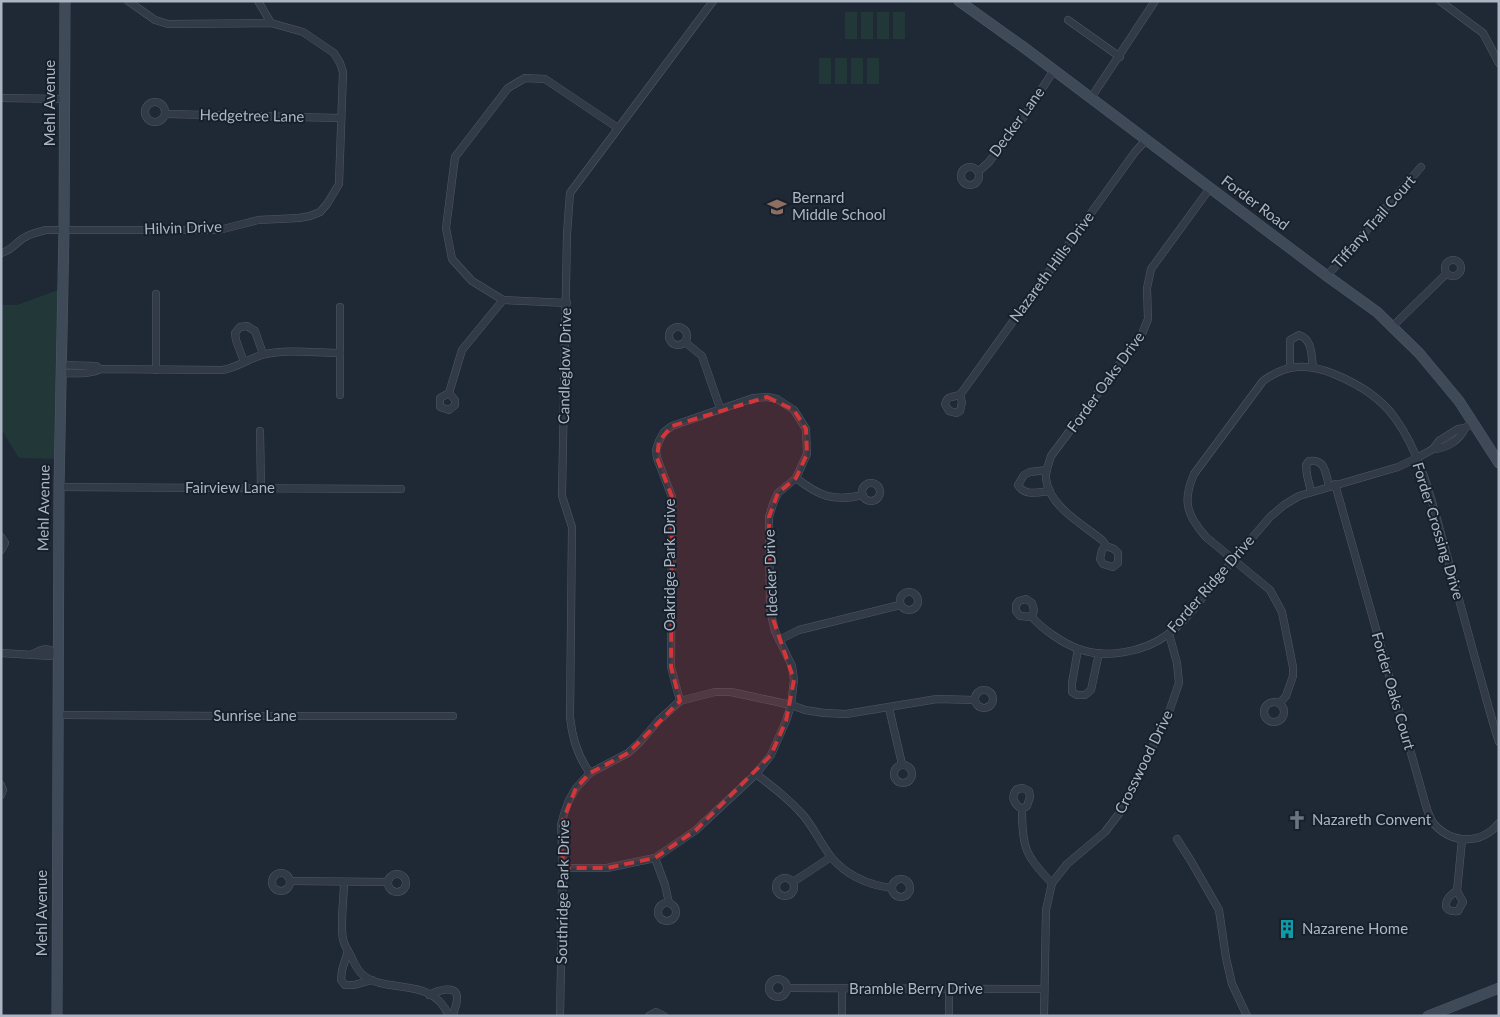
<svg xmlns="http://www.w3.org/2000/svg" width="1500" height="1017" font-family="Lato,sans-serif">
  <rect width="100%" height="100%" fill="#1e2935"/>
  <g fill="#213738">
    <rect x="845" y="12" width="12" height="27"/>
    <rect x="861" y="12" width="12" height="27"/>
    <rect x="877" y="12" width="12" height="27"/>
    <rect x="893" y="12" width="12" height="27"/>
    <rect x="819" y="58" width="12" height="26"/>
    <rect x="835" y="58" width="12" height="26"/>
    <rect x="851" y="58" width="12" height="26"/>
    <rect x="867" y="58" width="12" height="26"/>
    <path d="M58,290L56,459L19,458L1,429V305H17Z"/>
  </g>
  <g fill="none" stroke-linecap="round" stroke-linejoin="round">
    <g stroke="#4f5864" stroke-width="8">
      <g id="street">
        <path d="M258,1L271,23"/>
        <path d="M1440,1L1483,33L1499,63"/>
        <path d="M1068,20L1120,57"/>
        <path d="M1,98L64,99"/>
        <path d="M1091,98L1155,1"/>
        <circle cx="155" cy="112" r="10"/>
        <path d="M165,114L340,118"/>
        <circle cx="970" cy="176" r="9"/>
        <path d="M978,172L989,162L1025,115L1054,70"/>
        <path d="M1,253C10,251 15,244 22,239C29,234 38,232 46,230H219L258,220L299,218L310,216L320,212L327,204L339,184L343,72L340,63L334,53L303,32L271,23L168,24L155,20L128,1"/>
        <circle cx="1453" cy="268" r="8"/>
        <path d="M1327,276L1421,167"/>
        <path d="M567,303L503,300L472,281L452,259L446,228L455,157L508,88L525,78L545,79L618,128"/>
        <path d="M340,307V395"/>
        <path d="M1393,326L1447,273"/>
        <circle cx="678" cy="336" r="9"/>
        <path d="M685,342L702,356L720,408"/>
        <path d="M244,362L236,340L235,333L240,327L247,326L255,331L263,354"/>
        <path d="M62,365L96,366L100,369"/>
        <path d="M1290,367V340L1299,335C1313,340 1311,355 1313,367"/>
        <path d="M156,370V294"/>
        <path d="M62,373C74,373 89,375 100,369L222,370C238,368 250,357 266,354C289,349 316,353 340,353"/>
        <path d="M449,393L455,400V405L449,410L440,407V398L449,393L462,350L503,300"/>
        <path d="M960,395L962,402L960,411L957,413L949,411L945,404C947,396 952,397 960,395L1135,152L1146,140"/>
        <path d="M260,431L261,488"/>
        <path d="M1433,449C1446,449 1460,440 1465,428"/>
        <path d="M1047,470L1030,472L1024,475L1018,485C1025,497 1039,492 1050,491"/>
        <path d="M796,478C819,496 833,502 863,495"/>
        <circle cx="871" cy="492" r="9"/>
        <path d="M1335,484L1426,806C1428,812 1430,819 1434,824C1452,844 1481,845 1499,823"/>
        <path d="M59,487L401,489"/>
        <path d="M1311,492L1307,475L1306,465L1309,461C1325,458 1326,474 1329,486"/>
        <path d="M1,537L5,543L1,550"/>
        <path d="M1106,546L1114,549L1118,553V563L1113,567L1103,564L1100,559L1102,550L1106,546L1103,541C1083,524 1050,508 1046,479C1045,471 1049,464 1051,456L1142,334L1148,319L1147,288L1151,269L1210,188"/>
        <circle cx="909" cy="601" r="9"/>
        <path d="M1032,617L1020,616L1016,611V605L1019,601L1026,599L1032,603L1034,610L1032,617C1042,629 1064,644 1079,649C1106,659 1144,652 1167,635C1184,623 1198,603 1211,587C1230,563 1250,540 1270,517L1284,505L1299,496L1398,467L1417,458L1433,449L1439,441L1458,429L1465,428L1474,422"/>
        <path d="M779,640L799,630L900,605"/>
        <path d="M1078,649L1072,683V692L1077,695H1085L1091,690L1099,653"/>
        <path d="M1,653L50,656L58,653"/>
        <path d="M33,654C41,649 47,647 55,653"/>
        <circle cx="984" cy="699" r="9"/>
        <circle cx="1274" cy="712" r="10"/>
        <path d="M1280,703L1286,696L1293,676V667L1282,612L1270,590L1206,537C1187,516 1182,501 1194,474L1263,381C1286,364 1307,363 1334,374C1356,383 1381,398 1395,418C1420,452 1432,501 1443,541C1455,584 1466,626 1478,669C1485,693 1491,718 1499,742"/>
        <path d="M889,708L902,764"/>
        <path d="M58,715L231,716H453"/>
        <circle cx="903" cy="774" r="9"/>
        <path d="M590,773C578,757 572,737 570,717L572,527L562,496L567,234L570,193L713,1"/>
        <path d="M756,774C773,787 789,799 803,815C814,828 821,844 831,857C847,876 868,885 892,888"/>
        <path d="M1,785L3,790L1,795"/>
        <path d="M1022,809C1014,804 1010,797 1017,789L1023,788L1029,791L1030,797L1027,806L1022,809C1022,847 1025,856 1052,883"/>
        <path d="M1177,839L1191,861L1219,910L1226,958L1232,984L1247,1016"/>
        <path d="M655,858L665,885L669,903"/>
        <path d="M563,868H607L655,858L696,830L756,774L771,755L786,721L791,705L794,680L792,666L775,631L770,610L769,517L773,504L778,493L796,478L807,454L806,429L794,410L777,399L767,397L753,398L672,426L664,432L659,441L656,450L657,458L672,497L671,667L680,701"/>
        <circle cx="281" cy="882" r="9"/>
        <circle cx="397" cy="883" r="9"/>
        <circle cx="785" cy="887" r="9"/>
        <circle cx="901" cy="888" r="9"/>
        <path d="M290,881L388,882"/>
        <path d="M344,882C344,898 340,925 343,939C344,945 348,951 351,956C354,963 358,971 363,975C387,995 432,975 449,1016"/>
        <path d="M793,882L831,857"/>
        <path d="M1457,891L1463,902L1458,911C1440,913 1444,897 1457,891L1462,840"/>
        <circle cx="667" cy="912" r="9"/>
        <path d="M348,951L342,970L341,980L345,985H354L372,980"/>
        <circle cx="778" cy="988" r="9"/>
        <path d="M788,988L1044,989"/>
        <path d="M429,995C437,991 458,983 457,999C457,1004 454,1010 453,1016"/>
        <path d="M560,1016L563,868L561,825L564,814L569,800L576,788L590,773L628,753L640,742L659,720L680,701L715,692H731L791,705L805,710L824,713L846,714L937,699L975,700"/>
        <path d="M649,1016L656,1012L664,1016"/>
        <path d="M842,1016V988"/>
        <path d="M949,1016V989"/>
        <path d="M1044,1016L1046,910L1052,883L1067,864L1105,832L1124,807L1169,712L1179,683L1177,663L1169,634"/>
      </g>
    </g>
    <g stroke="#4f5864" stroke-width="11">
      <g id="secondary">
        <path d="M959,1L1022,46L1327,276L1377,312L1419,353L1459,401L1499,463"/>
        <path d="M57,1016L59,487L64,230L65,1"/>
        <path d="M1428,1016L1499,988"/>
      </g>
    </g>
    <use href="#street" stroke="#313a46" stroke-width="7"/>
    <use href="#secondary" stroke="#3f4a59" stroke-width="10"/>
  </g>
  <path fill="#d23638" fill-opacity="0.2" stroke="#d23638" stroke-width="4" stroke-dasharray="10 6" stroke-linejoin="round" d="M767,397L794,410L806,429L807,454L796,478L778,493L769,517L770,610L794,680L786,721L771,755L696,830L655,858L607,868H563L561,825L576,788L590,773L628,753L680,701L671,667L672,497L657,458L659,441L672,426Z"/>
  <defs>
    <g id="school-bare" transform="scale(1.5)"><path d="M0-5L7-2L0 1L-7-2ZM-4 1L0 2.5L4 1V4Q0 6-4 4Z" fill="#8d6e63" stroke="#17202a" stroke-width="2.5" paint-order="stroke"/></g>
    <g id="church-bare" transform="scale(1.5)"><path d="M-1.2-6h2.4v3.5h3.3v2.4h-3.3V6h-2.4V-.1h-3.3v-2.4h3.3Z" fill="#6b7280" stroke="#17202a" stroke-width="2.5" paint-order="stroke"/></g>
    <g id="building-bare" transform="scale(1.5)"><path d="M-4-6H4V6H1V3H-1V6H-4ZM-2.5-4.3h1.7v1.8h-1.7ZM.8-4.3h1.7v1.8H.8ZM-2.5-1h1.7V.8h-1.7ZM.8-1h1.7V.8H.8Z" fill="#0f9aa8" stroke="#17202a" stroke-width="2.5" paint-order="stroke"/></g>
  </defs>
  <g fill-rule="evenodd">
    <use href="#school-bare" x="777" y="207"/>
    <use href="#church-bare" x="1297" y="820"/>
    <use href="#building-bare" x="1287" y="929"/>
  </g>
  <g text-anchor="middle" stroke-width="4" stroke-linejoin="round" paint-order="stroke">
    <g font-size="15" fill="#abb5c4" stroke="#17202a">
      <text transform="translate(50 103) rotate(-90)" y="5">Mehl Avenue</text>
      <text transform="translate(252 116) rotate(1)" y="5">Hedgetree Lane</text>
      <text transform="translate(1017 122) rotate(-54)" y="5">Decker Lane</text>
      <text transform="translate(1255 203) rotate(37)" y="5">Forder Road</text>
      <text transform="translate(1374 222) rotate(-49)" y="5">Tiffany Trail Court</text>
      <text transform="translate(183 228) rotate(-2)" y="5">Hilvin Drive</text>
      <text transform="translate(1052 267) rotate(-54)" y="5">Nazareth Hills Drive</text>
      <text transform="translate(565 366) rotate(-89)" y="5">Candleglow Drive</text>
      <text transform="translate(1106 382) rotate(-54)" y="5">Forder Oaks Drive</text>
      <text x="230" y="493">Fairview Lane</text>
      <text transform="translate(44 508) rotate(-89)" y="5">Mehl Avenue</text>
      <text transform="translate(1438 531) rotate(73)" y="5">Forder Crossing Drive</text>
      <text transform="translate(670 565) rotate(-90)" y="5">Oakridge Park Drive</text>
      <text transform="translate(771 573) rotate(-92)" y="5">Idecker Drive</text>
      <text transform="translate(1211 584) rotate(-49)" y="5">Forder Ridge Drive</text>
      <text transform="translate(1393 691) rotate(74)" y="5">Forder Oaks Court</text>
      <text x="255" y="721">Sunrise Lane</text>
      <text transform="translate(1144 762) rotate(-64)" y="5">Crosswood Drive</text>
      <text transform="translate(563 892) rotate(-89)" y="5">Southridge Park Drive</text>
      <text transform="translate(42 913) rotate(-90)" y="5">Mehl Avenue</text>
      <text x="916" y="994">Bramble Berry Drive</text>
    </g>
    <g font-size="15" fill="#abb5c4" stroke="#17202a" text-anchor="start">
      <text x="792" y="203">Bernard<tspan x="792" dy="17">Middle School</tspan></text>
      <text x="1312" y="825">Nazareth Convent</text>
      <text x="1302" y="934">Nazarene Home</text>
    </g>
  </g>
  <rect width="1500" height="1017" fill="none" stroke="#abb5c4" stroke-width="5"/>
</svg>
